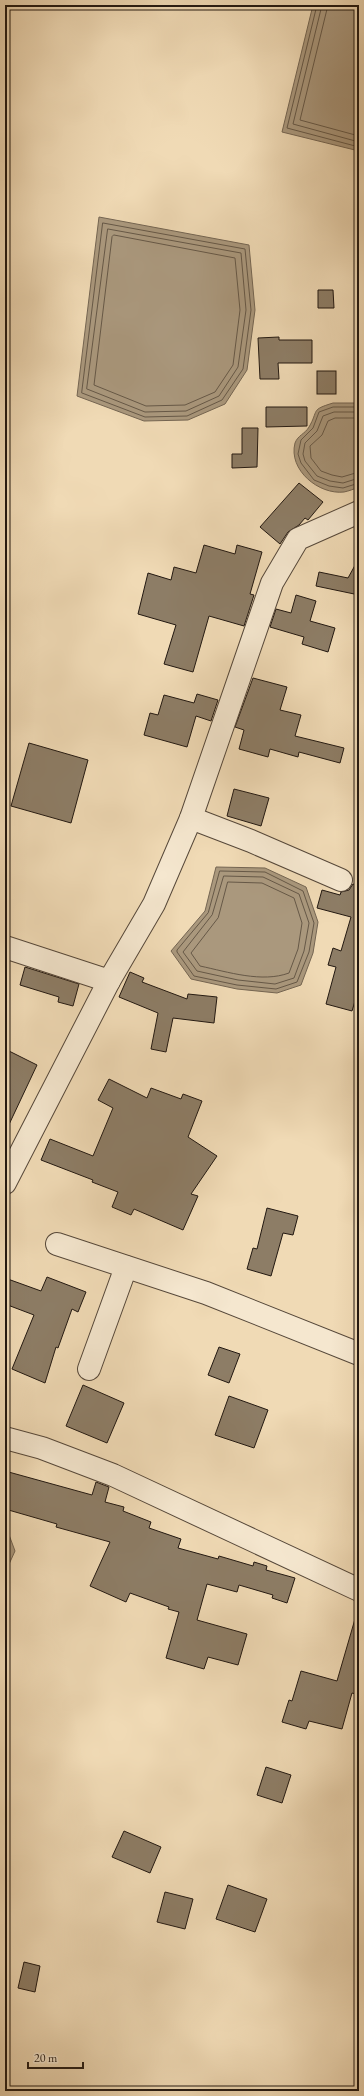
<svg xmlns="http://www.w3.org/2000/svg" width="364" height="2096" font-family="'EB Garamond',serif">
  <rect width="100%" height="100%" fill="#f0dab5"/>
  <filter id="stains"><feTurbulence type="fractalNoise" baseFrequency=".005" numOctaves="4"/><feColorMatrix values="0 0 0 0 .2 0 0 0 0 .09 0 0 0 0 .02 0 0 0 .5 -.17"/></filter>
  <radialGradient id="worn" r=".72"><stop offset=".6" stop-color="#630" stop-opacity="0"/><stop offset="1" stop-color="#630" stop-opacity=".3"/></radialGradient>
  <g fill="#aa987d" stroke="#746552">
    <path d="M313,5H359V151L282,132Z"/>
    <path d="M99,217L249,245L255,310L247,370L225,404L188,420L144,421L77,396Z"/>
    <path d="M333,403H359V487C354,489 349,491 344,492C319,495 288,470 295,443C298,435 305,434 309,427C319,410 310,410 333,403Z"/>
    <path d="M216,867L265,868L306,887L318,922L313,953L301,985L277,993L237,989L191,979L171,951L205,911Z"/>
    <path d="M5,1524L15,1551L5,1573Z"/>
  </g>
  <g fill="none" stroke-linecap="round" stroke-linejoin="round">
    <g stroke="#665847" stroke-width="1">
      <path d="M317,5L287,128L359,147"/>
      <path d="M322,5L293,124L359,142"/>
      <path d="M328,5L300,120L359,136"/>
      <path d="M103,223L245,249L251,310L243,369L222,400L187,416L145,417L82,393Z"/>
      <path d="M108,229L241,253L246,310L238,367L219,396L186,411L145,412L87,389Z"/>
      <path d="M114,235L235,258L240,310L233,365L215,392L185,405L146,406L94,385L112,237Z"/>
      <path d="M359,407H333L319,412L313,428L301,440L298,454L301,463L314,480L329,486L343,488L359,483"/>
      <path d="M359,412H334L323,416L317,431L305,443L303,454L305,461L317,476L330,481L343,483L359,478"/>
      <path d="M359,418H335L328,421L322,435L310,446L311,458L321,471L332,475L342,477L359,472"/>
      <path d="M220,871L265,872L303,891L314,923L309,952L297,982L276,989L237,985L194,976L177,952V950L208,913Z"/>
      <path d="M224,876L263,877L299,894L309,923L304,951L294,978L275,984L238,980L197,971L183,952L212,915Z"/>
      <path d="M228,882L262,883L294,898L302,923L298,949L289,973C262,983 228,972 200,966L191,953L218,918Z"/>
    </g>
  </g>
  <g fill="#8d7d66" stroke="#221811">
    <path d="M318,290H333L334,308H318Z"/>
    <path d="M279,337V340H312V363H278L279,379H260L258,338Z"/>
    <rect x="317" y="371" width="19" height="23"/>
    <path d="M266,407H307V426L266,427Z"/>
    <path d="M242,428H258L257,467L232,468V454H242Z"/>
    <path d="M299,483L323,502L308,520L305,518L299,525L288,532L280,544L260,527Z"/>
    <path d="M204,545L235,554L237,545L262,552L250,594L254,595L244,626L209,616L193,672L164,664L176,625L138,614L148,573L171,580L174,567L196,573Z"/>
    <path d="M359,558V595L316,586L319,572L348,578Z"/>
    <path d="M296,595L316,601L310,621L335,628L328,652L302,644L304,637L270,627L276,609L291,613Z"/>
    <path d="M253,678L287,687L280,710L301,715L295,736L344,748L340,763L299,752L298,757L270,749L268,757L239,749L244,730L235,727Z"/>
    <path d="M197,694L218,700L211,721L196,716L187,747L144,735L150,713L158,715L164,695L194,703Z"/>
    <path d="M29,743L88,760L71,823L11,806Z"/>
    <path d="M234,789L269,798L261,826L227,816Z"/>
    <path d="M353,884L359,886V988L352,1011L326,1004L336,967L328,965L333,948L341,951L351,917L317,908L322,890L340,895L341,892L349,890Z"/>
    <path d="M25,967L79,984L73,1006L58,1002L59,997L20,985Z"/>
    <path d="M130,972L144,978L142,982L187,999L188,994L217,997L214,1023L173,1018L166,1052L151,1049L158,1013L119,997Z"/>
    <path d="M5,1049L37,1065L5,1133Z"/>
    <path d="M109,1079L147,1098L151,1088L181,1099L183,1094L202,1101L188,1137L217,1156L191,1194L198,1196L183,1230L134,1209L131,1215L112,1207L118,1192L92,1182L93,1180L41,1160L50,1139L93,1156L113,1108L98,1100Z"/>
    <path d="M267,1208L298,1216L293,1235L283,1233L271,1276L247,1269L253,1248L257,1249Z"/>
    <path d="M47,1277L86,1292L78,1312L72,1309L58,1348L56,1347L45,1383L12,1369L34,1315L5,1304V1278L41,1291Z"/>
    <path d="M219,1347L240,1354L229,1383L208,1375Z"/>
    <path d="M83,1385L124,1403L107,1443L66,1426Z"/>
    <path d="M229,1396L268,1410L254,1448L215,1435Z"/>
    <path d="M5,1471L92,1495L96,1482L109,1487L105,1502L124,1507L123,1511L151,1522L149,1528L181,1539L178,1548L218,1559L219,1556L253,1566L254,1562L267,1566L266,1570L295,1578L287,1603L272,1598L273,1595L239,1585L237,1592L207,1584L197,1620L247,1634L238,1665L208,1657L204,1669L166,1658L179,1612L168,1609L169,1607L130,1593L126,1602L90,1586L110,1542L56,1527L57,1524L5,1509Z"/>
    <path d="M355,1619H359V1695L352,1693L342,1729L309,1721L306,1729L282,1722L289,1700L292,1701L301,1671L337,1681Z"/>
    <path d="M266,1767L291,1775L282,1803L257,1795Z"/>
    <path d="M124,1831L161,1847L150,1873L112,1857Z"/>
    <path d="M228,1885L267,1899L255,1932L216,1919Z"/>
    <path d="M165,1892L193,1899L185,1929L157,1922Z"/>
    <path d="M24,1962L40,1966L35,1992L18,1988Z"/>
  </g>
  <g fill="none" stroke-linecap="round" stroke-linejoin="round">
    <g stroke="#56483a" stroke-width="24">
      <g id="minor">
        <path d="M191,818L251,841L341,880"/>
        <path d="M5,947L109,981"/>
        <path d="M5,1183L109,981L154,904L191,818L272,583L298,539L359,512"/>
        <path d="M57,1244L206,1293L359,1354"/>
        <path d="M89,1369L126,1267"/>
        <path d="M5,1438L42,1448L113,1475L359,1590"/>
      </g>
    </g>
    <use href="#minor" stroke="#f5e7cf" stroke-width="22"/>
  </g>
  <rect width="364" height="2096" fill="none" stroke="#f0dab5" stroke-width="20"/>
  <rect x="6" y="6" width="352" height="2084" fill="none" stroke="#221811" stroke-width="2"/>
  <rect x="10" y="10" width="344" height="2076" fill="none" stroke="#221811"/>
  <path d="M28 2062v6h55v-6" fill="none" stroke="#221811" stroke-width="2"/>
  <text x="34" y="2062" font-size="12" fill="#221811" stroke="#f5e7cf" stroke-width="3" paint-order="stroke">20 m</text>
  <rect width="100%" height="100%" filter="url(#stains)"/>
  <rect width="100%" height="100%" fill="url(#worn)"/>
</svg>
